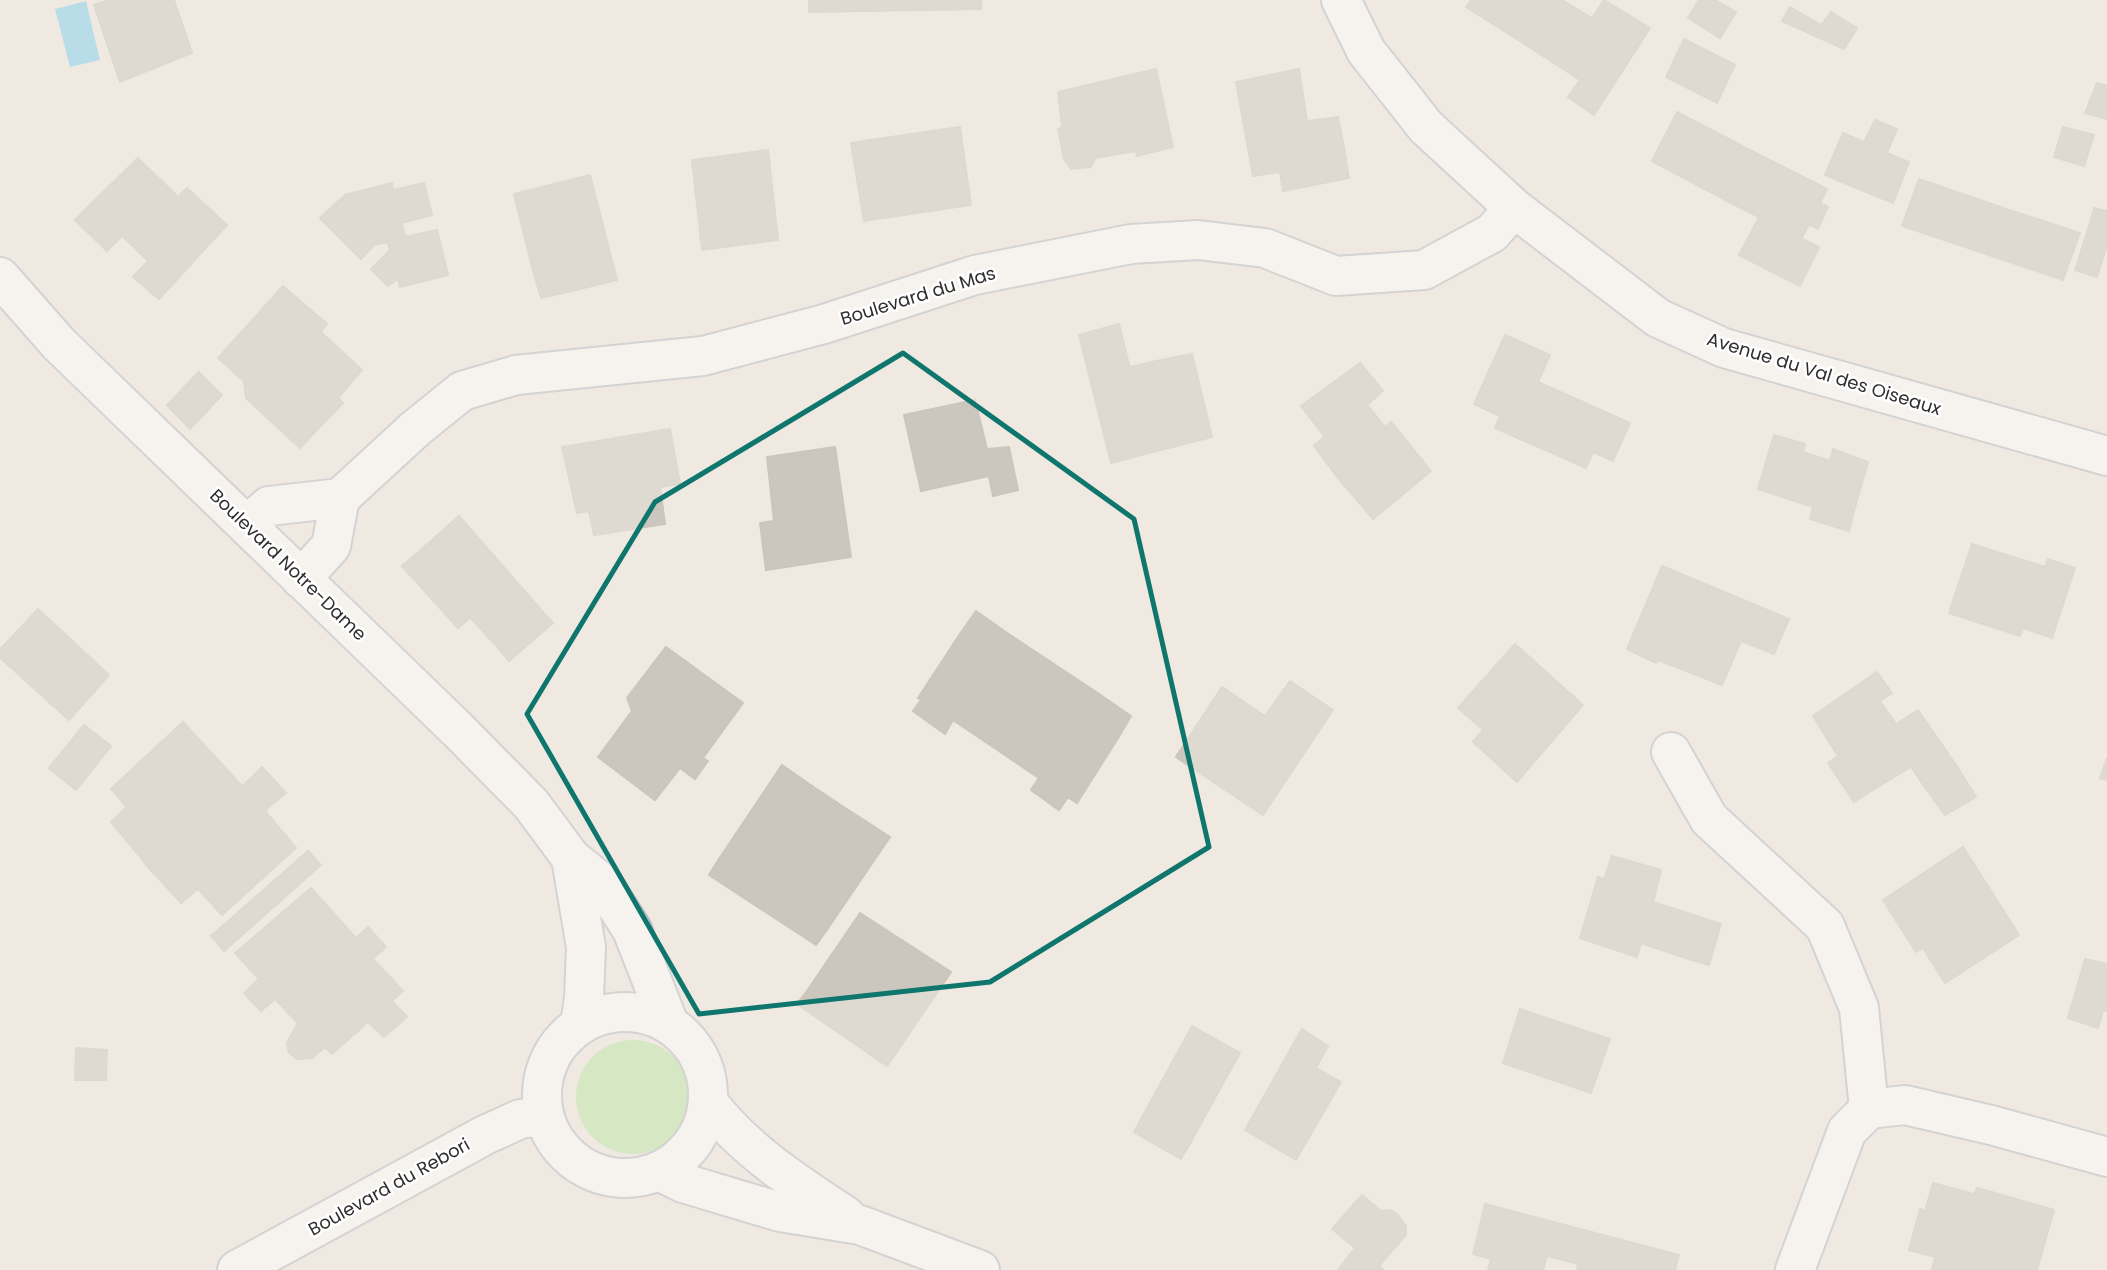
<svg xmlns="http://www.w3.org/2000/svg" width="2107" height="1270" font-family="Poppins,sans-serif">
  <rect width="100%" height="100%" fill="#efe9e1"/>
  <circle fill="#b6e59e" cx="633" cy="1097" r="57"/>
  <path fill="#75cff0" d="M86,1L100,60L70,67L55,9Z"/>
  <g fill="#cbc7bf" stroke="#cbc5ba" stroke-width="2">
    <path d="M109,0H174L192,53L120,82L94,5Z"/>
    <path d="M809,0H981V9L809,12Z"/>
    <path d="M1471,0H1551L1523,43L1466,7Z"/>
    <path d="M1551,0H1562L1592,18L1604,0L1650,28L1594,115L1568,97L1580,80L1523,43Z"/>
    <path d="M1699,0H1715L1736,12L1720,38L1688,18Z"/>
    <path d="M1790,7L1821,25L1831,12L1857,28L1844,49L1782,21Z"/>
    <path d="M1684,39L1735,65L1717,103L1666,77Z"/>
    <path d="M1156,69L1173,147L1137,156L1136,151L1095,158L1091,167L1071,169L1064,159L1058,129L1062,127L1058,92Z"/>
    <path d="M1299,69L1307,121L1338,117L1344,148L1298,157L1299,169L1253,176L1236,82Z"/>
    <path d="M2097,83L2107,86V119L2085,113Z"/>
    <path d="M1677,112L1750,150L1725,200L1652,161Z"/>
    <path d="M1875,120L1897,129L1887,153L1864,142Z"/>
    <path d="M960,127L971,205L883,218L870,140Z"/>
    <path d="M2063,127L2094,135L2084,166L2054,157Z"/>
    <path d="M1843,133L1864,142L1846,184L1825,175Z"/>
    <path d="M870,140L883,218L864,221L851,143Z"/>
    <path d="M1864,142L1887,153L1871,194L1846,184Z"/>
    <path d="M1344,148L1349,178L1283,191L1280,172L1299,169L1298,157Z"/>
    <path d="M768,150L778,240L702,250L692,160Z"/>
    <path d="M1750,150L1827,189L1820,203L1828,207L1818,229L1793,217L1786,231L1819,247L1800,286L1739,255L1759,217L1725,200Z"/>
    <path d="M1887,153L1909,162L1893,203L1871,194Z"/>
    <path d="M138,158L178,197L187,188L227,225L159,299L133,277L148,261L90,205Z"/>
    <path d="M590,175L617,280L563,293L554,259L531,263L514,194Z"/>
    <path d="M1919,179L2000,207L1986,254L1902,226Z"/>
    <path d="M392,183L393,190L424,183L432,215L402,223L405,237L437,230L448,275L400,287L398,279L388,286L371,269L390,250L387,242L374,245L361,259L320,218L345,195Z"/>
    <path d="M90,205L122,236L107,251L75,220Z"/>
    <path d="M2000,207L2080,233L2063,280L1986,254Z"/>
    <path d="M2094,208L2107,211V227L2090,223Z"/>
    <path d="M1793,217L1809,224L1802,238L1786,231Z"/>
    <path d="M2090,223L2107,227V245L2097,277L2075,270Z"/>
    <path d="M554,259L563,293L541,298L531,263Z"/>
    <path d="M283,286L327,324L321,332L362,370L338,398L343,403L316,431L278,394L288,383L265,362L247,384L218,358Z"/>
    <path d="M1119,324L1134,385L1159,378L1156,361L1192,354L1208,420L1145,436L1149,453L1111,463L1079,335Z"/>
    <path d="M1505,335L1550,355L1538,382L1630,423L1613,461L1593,452L1586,468L1495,428L1500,416L1474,404Z"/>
    <path d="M1156,361L1159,378L1134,385L1130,367Z"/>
    <path d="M265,362L288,383L278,394L316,431L300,448L246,398L244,381L247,384Z"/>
    <path d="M1360,363L1383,391L1367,405L1385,427L1391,422L1431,471L1373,519L1338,478L1365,456L1339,424L1325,437L1301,406Z"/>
    <path d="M199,372L222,395L190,429L167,405Z"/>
    <path d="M975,400L987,449L1009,447L1018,490L993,496L989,476L921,491L904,415Z"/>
    <path d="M1208,420L1212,437L1149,453L1145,436Z"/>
    <path d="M1339,424L1365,456L1338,478L1314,446Z"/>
    <path d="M670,429L680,484L660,487L665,524L594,535L589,511L577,513L562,447Z"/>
    <path d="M1774,435L1805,444L1803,452L1830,461L1833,449L1868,462L1854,511L1815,499L1813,507L1758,489Z"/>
    <path d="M835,447L851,557L766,570L760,523L774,521L767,457Z"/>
    <path d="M1815,499L1854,511L1849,531L1810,519Z"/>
    <path d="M459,516L543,612L501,651L414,556Z"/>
    <path d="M1972,544L2045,567L2048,559L2075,568L2052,638L2023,628L2020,636L1949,613Z"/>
    <path d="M414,556L470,618L458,628L402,566Z"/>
    <path d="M1662,566L1789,619L1774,654L1741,641L1722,685L1658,660L1656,663L1627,649Z"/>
    <path d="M38,609L109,675L69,720L8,665L22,649L10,639Z"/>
    <path d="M976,611L1007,633L991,656L960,634Z"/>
    <path d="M543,612L553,623L509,661L501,651Z"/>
    <path d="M1007,633L1099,694L1084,715L1118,738L1077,803L1039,778L1049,762L962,706L953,720L918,698L960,634L991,656Z"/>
    <path d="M10,639L22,649L8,665L0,658V649Z"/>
    <path d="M1515,644L1583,705L1528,769L1458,708Z"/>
    <path d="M666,647L743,703L703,758L708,761L695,779L680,768L655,800L598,757L632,711L627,698Z"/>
    <path d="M1877,672L1892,693L1880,701L1896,724L1918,710L1956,765L1924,786L1911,767L1876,788L1849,749L1838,756L1813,716Z"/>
    <path d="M1290,681L1333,710L1263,815L1176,757L1222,687L1265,716Z"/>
    <path d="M1099,694L1131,716L1118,738L1084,715Z"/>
    <path d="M921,700L953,720L945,734L913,711Z"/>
    <path d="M962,706L1049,762L1039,778L953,720Z"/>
    <path d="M183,722L242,786L248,781L270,806L265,811L296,848L244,895L220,869L198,889L165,851L148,867L141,858L158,842L127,807L144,791L128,773Z"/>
    <path d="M84,725L111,746L76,790L49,768Z"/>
    <path d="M1483,730L1528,769L1517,782L1473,742Z"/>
    <path d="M1849,749L1876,788L1854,802L1828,763Z"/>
    <path d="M2107,758V780L2100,778Z"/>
    <path d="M782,765L812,786L793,814L817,829L836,802L890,837L826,931L719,859Z"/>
    <path d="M1956,765L1976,797L1945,815L1924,786Z"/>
    <path d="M262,767L286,793L270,806L248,781Z"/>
    <path d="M128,773L144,791L127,807L111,789Z"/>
    <path d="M1039,778L1068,797L1059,810L1031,790Z"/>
    <path d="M812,786L836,802L817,829L793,814Z"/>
    <path d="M127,807L158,842L141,858L111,822Z"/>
    <path d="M1963,847L2019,935L1945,983L1923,948L1916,952L1883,900Z"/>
    <path d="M165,851L198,889L181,903L148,867Z"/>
    <path d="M308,851L321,865L224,951L211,936Z"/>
    <path d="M1612,856L1661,870L1650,915L1697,930L1689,959L1641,943L1637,957L1580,938L1598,877L1604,879Z"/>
    <path d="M719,859L826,931L816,945L709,875Z"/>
    <path d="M220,869L244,895L222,915L198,889Z"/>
    <path d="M311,888L356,938L368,927L386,947L373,959L403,991L392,1001L407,1017L384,1037L368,1022L332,1054L325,1047L312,1058L297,1059L289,1053L287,1043L298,1023L275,999L261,1011L253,1003L244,993L259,979L235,953Z"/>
    <path d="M1653,902L1721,924L1709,965L1689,959L1697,930L1650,915Z"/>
    <path d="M860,913L951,972L896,1053L807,991Z"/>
    <path d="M2085,959L2107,964V1011L2103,1010L2098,1028L2068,1018Z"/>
    <path d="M807,991L896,1053L887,1066L797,1004Z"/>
    <path d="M1520,1009L1610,1039L1591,1093L1503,1063Z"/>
    <path d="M1192,1026L1240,1053L1188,1147L1140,1121Z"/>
    <path d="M1302,1029L1328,1046L1316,1068L1341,1082L1296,1160L1245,1130Z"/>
    <path d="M76,1048L107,1050L106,1080H75Z"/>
    <path d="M1140,1121L1188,1147L1181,1159L1134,1132Z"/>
    <path d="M1933,1183L1991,1199L1992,1192L2054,1210L2037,1270L1978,1252L1973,1270H1932L1935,1257L1909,1250L1920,1209L1925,1211Z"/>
    <path d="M1977,1188L1992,1192L1991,1199L1974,1194Z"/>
    <path d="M1362,1195L1381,1211L1391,1210L1398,1215L1406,1226V1235L1379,1266L1384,1270H1338L1355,1248L1332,1229Z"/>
    <path d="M1485,1204L1679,1255L1675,1270H1577L1578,1264L1547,1256L1543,1270H1488L1491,1259L1473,1254Z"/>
    <path d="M1978,1252L2037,1270H1973Z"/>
  </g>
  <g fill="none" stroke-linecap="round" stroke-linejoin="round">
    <g stroke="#b4b7c1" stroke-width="42">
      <g id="minor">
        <path d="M1341,0L1366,51L1426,127L1514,208L1658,318L1724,348L2107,456"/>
        <path d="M0,277L59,344L458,730L531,804L571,858L602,883L632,930L669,1024"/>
        <path d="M247,525L269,506L340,498L415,429L462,391L516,375L703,356L824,324L975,275L1131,244L1198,240L1265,248L1336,276L1424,270L1492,233L1514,208"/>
        <path d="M301,579L331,546L340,498"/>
        <path d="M1671,752L1709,819L1825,926L1859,1008L1869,1109"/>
        <path d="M571,858L586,947L584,998L580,1025"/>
        <circle cx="625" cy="1095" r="83"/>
        <path d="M708,1102C744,1150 796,1183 846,1216"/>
        <path d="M659,1171L683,1183L780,1212L860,1225L980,1270"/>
        <path d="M237,1270L485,1135L520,1119L544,1116"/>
        <path d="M1795,1270L1847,1131L1869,1109L1905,1105L1991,1125L2107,1157"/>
      </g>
    </g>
    <use href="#minor" stroke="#fff" stroke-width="38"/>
  </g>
  <path d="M0 0H2107V1270H0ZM903,353L1134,519L1209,847L990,982L699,1014L527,714L655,502Z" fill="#efe9e1" fill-opacity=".55" fill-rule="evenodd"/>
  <path fill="none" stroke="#0f766e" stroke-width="5" stroke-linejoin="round" d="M903,353L1134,519L1209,847L990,982L699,1014L527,714L655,502Z"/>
  <g text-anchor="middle" stroke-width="5" stroke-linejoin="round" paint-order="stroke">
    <g font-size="18" fill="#2e2e2e" stroke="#fff">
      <text transform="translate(918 296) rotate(-17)" y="6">Boulevard du Mas</text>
      <text transform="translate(1824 374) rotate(17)" y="6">Avenue du Val des Oiseaux</text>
      <text transform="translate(288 565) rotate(44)" y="6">Boulevard Notre-Dame</text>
      <text transform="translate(389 1187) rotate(-29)" y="6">Boulevard du Rebori</text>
    </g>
  </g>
</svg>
